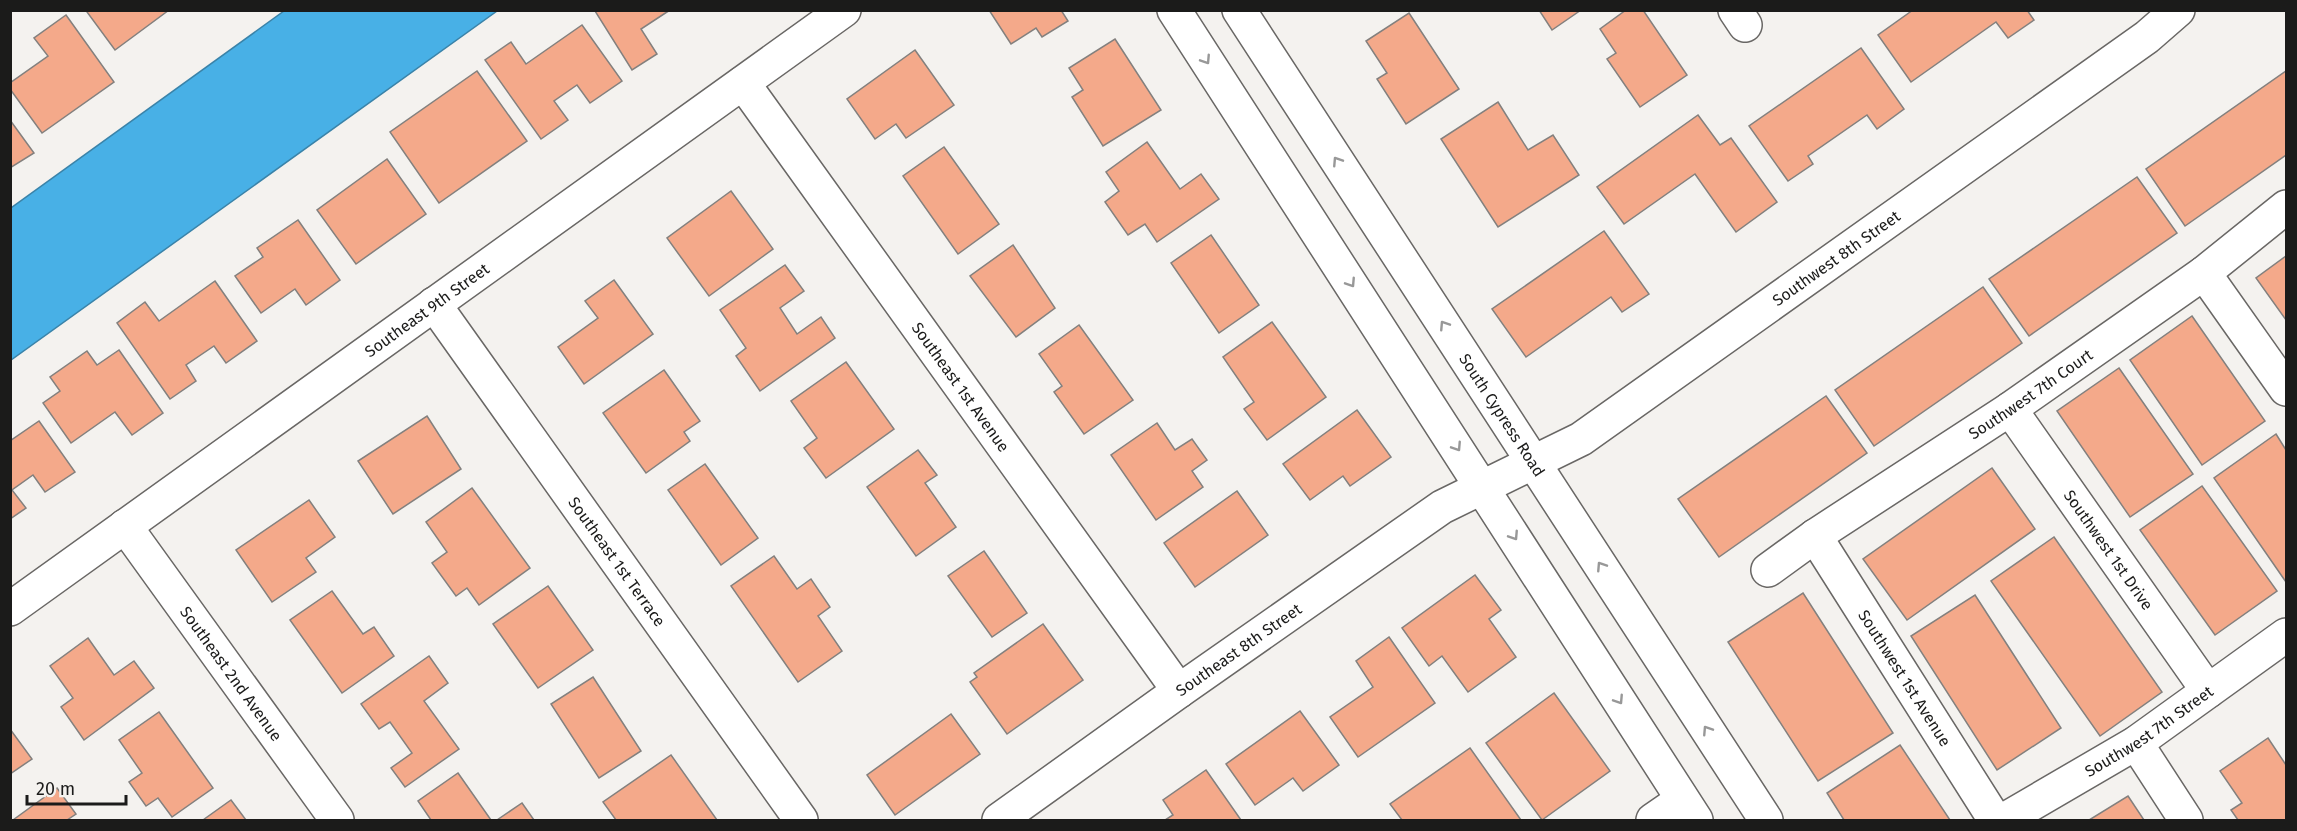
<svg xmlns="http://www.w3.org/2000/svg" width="2297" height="831" font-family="'Fira Sans',sans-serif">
  <rect width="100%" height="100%" fill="#f4f2ef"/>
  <path fill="#48b0e6" stroke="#3a83a9" stroke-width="1.5" d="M284,11H497L11,360V208Z"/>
  <g fill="#f4a98a" stroke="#83807e" stroke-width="1.5">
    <path d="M90,10H169L115,50L87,12Z"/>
    <path d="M670,10L641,29L657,54L632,70L595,11Z"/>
    <path d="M989,10H1061L1068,21L1042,37L1036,28L1011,44Z"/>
    <path d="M1539,10H1581L1552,30Z"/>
    <path d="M1626,10H1643L1687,75L1640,107L1607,59L1616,53L1600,29Z"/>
    <path d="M1913,10H2027L2034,20L2008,38L1996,22L1911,82L1878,35Z"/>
    <path d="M1409,13L1459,89L1406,124L1377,79L1387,73L1366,41Z"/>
    <path d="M66,15L114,82L42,133L10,89V83L48,56L34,38Z"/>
    <path d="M582,25L622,81L590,103L577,85L554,101L568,120L541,139L485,60L511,42L526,64Z"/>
    <path d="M1115,39L1161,110L1103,146L1072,97L1083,90L1069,68Z"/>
    <path d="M1861,48L1904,109L1877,129L1867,115L1808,156L1813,164L1788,181L1749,126Z"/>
    <path d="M915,50L954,105L906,138L896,124L875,139L847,99Z"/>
    <path d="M477,71L527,141L439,203L390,132Z"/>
    <path d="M2286,71V155L2185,226L2146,169Z"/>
    <path d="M1498,102L1528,150L1553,135L1579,175L1498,227L1441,139Z"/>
    <path d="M1698,115L1720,145L1731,138L1777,202L1736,232L1695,174L1624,224L1597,187Z"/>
    <path d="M10,120L34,153L10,168Z"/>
    <path d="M1147,142L1180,189L1201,174L1219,199L1157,242L1145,224L1128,235L1105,202L1119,191L1106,172Z"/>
    <path d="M944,147L999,224L958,254L903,176Z"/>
    <path d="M387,159L426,214L356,264L317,210Z"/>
    <path d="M2137,177L2177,233L2029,336L1989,279Z"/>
    <path d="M731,191L773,249L709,296L667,238Z"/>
    <path d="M298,220L340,280L306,305L295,289L261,313L235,276L263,257L257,248Z"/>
    <path d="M1604,231L1649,294L1622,312L1611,297L1526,357L1492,309Z"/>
    <path d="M1211,235L1259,305L1219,333L1171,263Z"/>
    <path d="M1013,245L1055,308L1016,337L970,276Z"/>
    <path d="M2286,256V320L2256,278Z"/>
    <path d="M785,265L804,291L780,308L797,334L821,317L835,338L760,391L736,356L746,348L720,310Z"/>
    <path d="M614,280L653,334L584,384L558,347L598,318L585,301Z"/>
    <path d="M215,281L257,341L226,363L214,346L186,365L196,381L170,399L117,323L145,302L159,321Z"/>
    <path d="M1983,287L2022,343L1874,446L1835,390Z"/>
    <path d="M2192,316L2265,421L2202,465L2130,360Z"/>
    <path d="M1272,322L1326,397L1267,440L1244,409L1254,402L1223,357Z"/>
    <path d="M1079,325L1133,400L1084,434L1054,392L1062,386L1039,354Z"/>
    <path d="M119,350L163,413L132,435L115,412L71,443L43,403L60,391L50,377L87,351L97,365Z"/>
    <path d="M846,362L894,429L826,478L804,448L817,438L791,401Z"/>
    <path d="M2119,368L2193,474L2130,517L2057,411Z"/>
    <path d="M664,370L700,421L684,432L690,441L646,473L603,413Z"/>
    <path d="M1826,396L1867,453L1719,557L1678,499Z"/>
    <path d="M1357,410L1391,457L1350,486L1343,476L1310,500L1283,464Z"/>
    <path d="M427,416L461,469L393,514L358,461Z"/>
    <path d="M39,421L75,472L45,492L33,475L12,490L26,508L10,519V441Z"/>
    <path d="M1157,423L1175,450L1192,439L1207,460L1192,471L1203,487L1156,520L1111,455Z"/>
    <path d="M2276,434L2286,450V582L2214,478Z"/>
    <path d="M918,450L937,475L925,483L956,527L916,556L867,487Z"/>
    <path d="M705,464L758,538L721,565L668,490Z"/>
    <path d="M1992,468L2035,529L1907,620L1863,559Z"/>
    <path d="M2202,486L2277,591L2215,635L2140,530Z"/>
    <path d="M472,488L530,568L479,605L467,588L456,596L432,563L447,552L426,522Z"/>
    <path d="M1237,491L1268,535L1195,587L1164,543Z"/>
    <path d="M309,500L335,537L306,558L316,572L272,602L236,550Z"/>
    <path d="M2054,537L2162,692L2100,736L1991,581Z"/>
    <path d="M984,551L1027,613L992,637L948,576Z"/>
    <path d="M774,556L797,589L811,579L830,607L818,616L842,651L798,682L731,586Z"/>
    <path d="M1475,575L1501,610L1489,619L1516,657L1468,692L1442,656L1429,666L1402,628Z"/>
    <path d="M548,586L593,650L538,688L493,624Z"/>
    <path d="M332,591L363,634L374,627L394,656L342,693L290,620Z"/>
    <path d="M1803,593L1893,733L1818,781L1728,642Z"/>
    <path d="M1975,595L2061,728L1997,770L1911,636Z"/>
    <path d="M1043,624L1083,680L1007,734L970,682L977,677L974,673Z"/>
    <path d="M1389,637L1435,703L1358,757L1330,717L1373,687L1356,661Z"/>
    <path d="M88,638L114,675L134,661L154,688L84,740L61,707L73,698L50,666Z"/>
    <path d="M429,656L448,683L424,701L459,749L405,787L391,768L412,753L390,722L379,729L361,704Z"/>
    <path d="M593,677L641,751L599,778L551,704Z"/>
    <path d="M1554,693L1610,771L1542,820L1486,743Z"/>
    <path d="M1300,711L1339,765L1303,791L1293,778L1255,805L1226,764Z"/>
    <path d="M159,712L213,788L172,817L158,798L146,806L129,782L142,773L119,740Z"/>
    <path d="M951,714L980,754L895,815L867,775Z"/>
    <path d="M10,729L32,759L10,774Z"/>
    <path d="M2268,738L2286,765V820H2238L2231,810L2242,803L2220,771Z"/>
    <path d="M1900,745L1950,820H1844L1827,793Z"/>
    <path d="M1470,748L1521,820H1402L1390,804Z"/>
    <path d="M671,755L717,820H616L603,802Z"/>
    <path d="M1206,770L1241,820H1165L1173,815L1163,800Z"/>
    <path d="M458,773L491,820H431L418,801Z"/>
    <path d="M57,788L76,814L67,820H13Z"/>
    <path d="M2128,796L2144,820H2089Z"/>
    <path d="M231,800L246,820H203Z"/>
    <path d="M522,803L534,820H497Z"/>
  </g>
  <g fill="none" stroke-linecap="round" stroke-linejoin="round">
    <g stroke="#696765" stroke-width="36">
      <g id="minor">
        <path d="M1735,10L1745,25"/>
        <path id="s1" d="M743,83L1179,691"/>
        <path d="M2204,273L2286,389"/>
        <path id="s2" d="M434,304L801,820"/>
        <path id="s3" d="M2010,409L2208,691"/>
        <path id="s4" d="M125,526L337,820"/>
        <path id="s5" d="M1815,536L1995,820"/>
        <path id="s6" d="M1768,570L1815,536L2010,409L2204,273L2286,207"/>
        <path id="s7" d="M10,609L844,10"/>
        <path d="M2136,743L2186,820"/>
        <path id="s8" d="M999,820L1179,691L1442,507L1581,439L2147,37L2178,10"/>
        <path d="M1653,820L1682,800"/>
        <path id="s9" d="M2004,820L2136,743L2286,635"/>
      </g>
    </g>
    <g stroke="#696765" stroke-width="36">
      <g id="tertiary">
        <path d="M1174,10L1696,820"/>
        <path id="s10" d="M1239,10L1766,820"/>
      </g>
    </g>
    <use href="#minor" stroke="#fff" stroke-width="33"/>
    <use href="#tertiary" stroke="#fff" stroke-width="33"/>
  </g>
  <defs><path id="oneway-chevron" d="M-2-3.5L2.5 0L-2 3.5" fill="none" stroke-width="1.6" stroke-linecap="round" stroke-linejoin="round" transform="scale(1.5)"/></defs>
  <g stroke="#989898">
    <use href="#oneway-chevron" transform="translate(1206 60) rotate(57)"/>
    <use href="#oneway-chevron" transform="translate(1337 161) rotate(-123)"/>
    <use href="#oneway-chevron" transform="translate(1351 283) rotate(57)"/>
    <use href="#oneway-chevron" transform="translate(1444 325) rotate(-123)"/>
    <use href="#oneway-chevron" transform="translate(1457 447) rotate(57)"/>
    <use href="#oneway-chevron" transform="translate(1514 536) rotate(57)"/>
    <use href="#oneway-chevron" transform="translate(1601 566) rotate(-123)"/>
    <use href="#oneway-chevron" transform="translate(1619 700) rotate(57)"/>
    <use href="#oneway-chevron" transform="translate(1707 730) rotate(-123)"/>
  </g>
  <g text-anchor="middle" stroke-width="5" stroke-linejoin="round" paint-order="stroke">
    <g font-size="16" fill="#1b1b1a" stroke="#f4f2ef">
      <text dy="6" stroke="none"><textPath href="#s8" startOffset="1010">Southwest 8th Street</textPath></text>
      <text dy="6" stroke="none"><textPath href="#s7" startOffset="513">Southeast 9th Street</textPath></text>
      <text dy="6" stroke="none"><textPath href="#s1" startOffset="374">Southeast 1st Avenue</textPath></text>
      <text dy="6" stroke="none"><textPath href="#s6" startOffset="316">Southwest 7th Court</textPath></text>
      <text dy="6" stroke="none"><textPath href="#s10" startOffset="483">South Cypress Road</textPath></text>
      <text dy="6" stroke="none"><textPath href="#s3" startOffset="172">Southwest 1st Drive</textPath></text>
      <text dy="6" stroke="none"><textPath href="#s2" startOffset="316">Southeast 1st Terrace</textPath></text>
      <text dy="6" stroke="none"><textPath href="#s8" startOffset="294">Southeast 8th Street</textPath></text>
      <text dy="6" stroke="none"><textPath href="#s4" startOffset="182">Southeast 2nd Avenue</textPath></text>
      <text dy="6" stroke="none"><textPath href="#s5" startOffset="168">Southwest 1st Avenue</textPath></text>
      <text dy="6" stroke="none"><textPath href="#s9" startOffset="170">Southwest 7th Street</textPath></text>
    </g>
  </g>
  <rect width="2297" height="831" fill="none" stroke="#1b1b1a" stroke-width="24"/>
  <path d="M27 795v9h99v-9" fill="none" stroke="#1b1b1a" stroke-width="3"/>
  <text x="36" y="795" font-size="18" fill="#1b1b1a" stroke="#f4f2ef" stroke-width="4.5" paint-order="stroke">20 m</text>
</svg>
